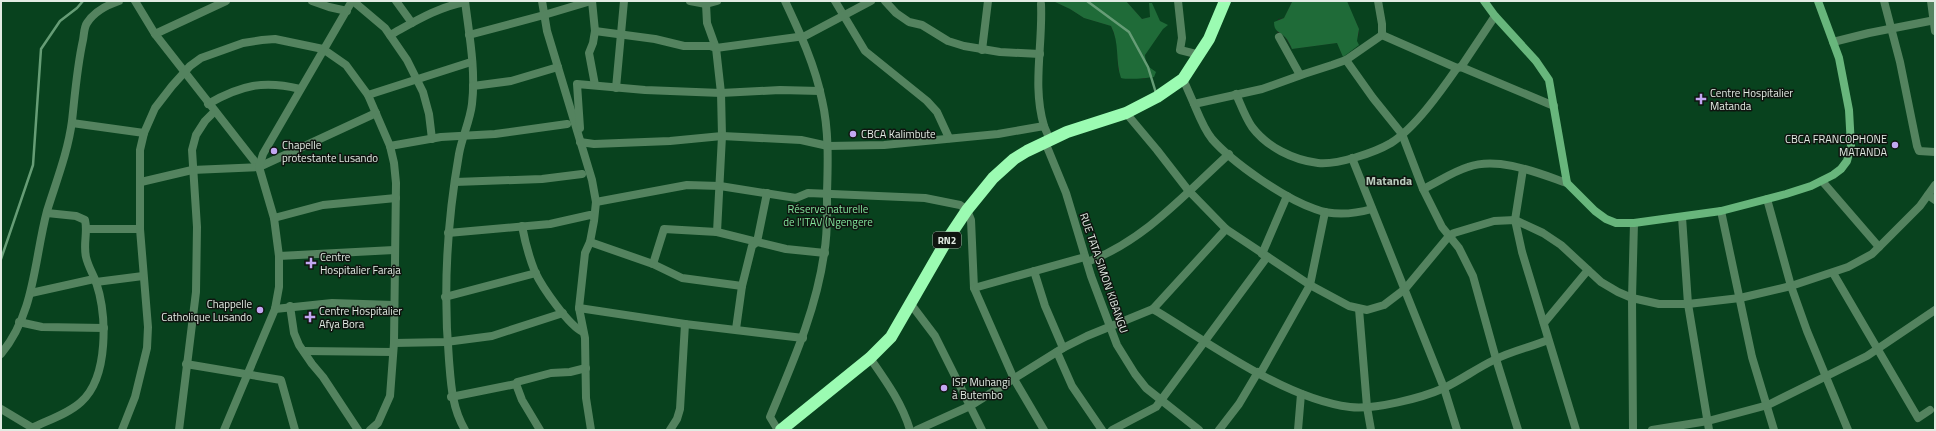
<svg xmlns="http://www.w3.org/2000/svg" width="1936" height="431" font-family="'Titillium Web',sans-serif">
  <rect width="100%" height="100%" fill="#202f23"/>
  <path fill="#08421e" d="M1,1H1053L1070,9L1084,18L1111,26L1117,42L1118,70L1128,79L1136,77L1145,79C1145,71 1143,60 1146,53C1151,42 1162,37 1163,23L1160,21L1149,3L1150,17L1142,19L1126,1H1297L1292,2L1284,18L1278,19L1277,32L1284,36L1292,49L1337,43L1343,57C1370,27 1357,32 1347,1H1935V430H1Z"/>
  <g fill="#1f6b38">
    <path d="M1053,1H1126L1142,19L1150,17L1149,3H1152L1160,21L1168,25L1163,29L1145,55L1146,65L1156,72L1154,77C1146,78 1129,80 1121,78C1115,61 1120,43 1111,26L1084,18L1070,9Z"/>
    <path d="M1297,1H1347L1359,29L1357,41L1359,45L1343,57L1337,43L1292,49C1290,45 1288,40 1285,37C1279,31 1274,32 1274,22L1284,18L1292,2Z"/>
  </g>
  <g fill="none" stroke-linecap="round" stroke-linejoin="round">
    <g stroke="#669d76" stroke-width="2.5">
      <path d="M1087,1L1129,32L1148,67L1156,93"/>
      <path d="M1,259L33,165L41,49L60,21L77,8L83,1"/>
    </g>
    <g stroke="#54835f" stroke-width="8">
      <path d="M135,1L155,34L259,167"/>
      <path d="M312,1L329,7L347,11"/>
      <path d="M353,1L385,28L407,60L423,92L429,114L432,139"/>
      <path d="M396,1L412,23"/>
      <path d="M465,1C469,34 476,70 472,104C470,121 462,137 459,154C447,222 443,291 449,360C451,385 452,408 465,430"/>
      <path d="M542,1L547,31L592,180L596,202L594,221L590,242L585,253L579,308L585,338L586,398L591,430"/>
      <path d="M592,1L595,31L593,43L589,53L595,85"/>
      <path d="M690,1L706,4L717,1"/>
      <path d="M835,1L865,51L927,101L937,112L949,138"/>
      <path d="M885,1L896,13L909,22L922,25L948,41L964,46L1000,52L1040,54"/>
      <path d="M1178,1L1182,38L1180,50L1200,55"/>
      <path d="M1884,1L1900,62L1917,146L1919,151L1935,152"/>
      <path d="M1931,1L1935,31"/>
      <path d="M706,4L707,23L716,48L721,93L722,136L717,232"/>
      <path d="M1041,4C1043,45 1032,86 1044,126"/>
      <path d="M595,31L655,39L684,46H710L716,48L805,36L871,1"/>
      <path d="M155,34L226,1"/>
      <path d="M390,35C414,22 438,7 465,2"/>
      <path d="M469,35L544,15L591,1"/>
      <path d="M1382,35L1457,68L1461,67L1554,106"/>
      <path d="M1279,37L1300,75"/>
      <path d="M1833,42L1869,33L1935,20"/>
      <path d="M982,50L988,1"/>
      <path d="M1346,60L1373,98L1402,134L1423,189L1442,227L1459,248L1473,276L1496,359L1518,430"/>
      <path d="M1461,67L1495,16"/>
      <path d="M1183,79L1194,104L1262,89L1304,74L1332,65L1346,60L1382,35V24L1378,1"/>
      <path d="M473,86L511,81L558,67"/>
      <path d="M616,88L624,1"/>
      <path d="M1236,94C1241,105 1245,117 1252,127C1267,147 1293,160 1318,163C1337,165 1374,153 1391,143C1415,128 1441,91 1457,68"/>
      <path d="M368,95L471,62"/>
      <path d="M208,104C241,85 264,80 300,89"/>
      <path d="M1194,104C1199,116 1204,129 1212,139C1233,163 1285,199 1315,209C1333,216 1354,214 1372,209"/>
      <path d="M1126,113L1157,150L1188,190L1226,229L1310,285L1349,306L1367,310L1384,305L1405,289L1449,236L1454,233L1494,221L1515,220L1543,233L1561,245L1601,282L1618,292L1632,298L1659,304H1688L1740,298L1791,286L1848,267L1872,254L1920,206L1935,185"/>
      <path d="M72,123L144,133"/>
      <path d="M580,128L577,84L645,90L721,93L780,90L820,91"/>
      <path d="M580,142L594,144L670,141L722,136L801,140L828,146L884,145L998,134L1044,126L1050,140"/>
      <path d="M1045,142L1066,193L1091,276L1117,345L1135,374L1146,388L1199,430"/>
      <path d="M390,146L441,137L495,134L567,124"/>
      <path d="M1352,158L1444,388L1457,430"/>
      <path d="M1523,169L1515,220L1522,252L1576,430"/>
      <path d="M1822,181L1879,247"/>
      <path d="M141,182L192,170L259,167L376,113"/>
      <path d="M455,182L542,179L582,174"/>
      <path d="M1423,189C1438,182 1452,172 1468,167C1498,156 1538,173 1567,183"/>
      <path d="M1928,195L1935,200"/>
      <path d="M1767,199L1791,286L1807,331L1848,430"/>
      <path d="M596,202L687,185L720,186L796,198L808,193L925,198L960,205L967,210L971,220L974,288L1014,379L1044,430"/>
      <path d="M1721,211L1752,357L1774,430"/>
      <path d="M1682,217L1688,304L1709,430"/>
      <path d="M274,218L323,205L396,198"/>
      <path d="M522,226C525,242 529,257 535,272C542,287 569,326 583,332"/>
      <path d="M87,229H140"/>
      <path d="M448,233L550,224L590,215"/>
      <path d="M590,242L653,264L682,278L742,286"/>
      <path d="M1262,254L1287,196"/>
      <path d="M279,256L394,250"/>
      <path d="M1087,262C1144,241 1185,194 1229,154"/>
      <path d="M653,264L664,229L717,232L786,249L825,253"/>
      <path d="M1034,271L1045,306L1063,348"/>
      <path d="M1833,273L1918,418L1930,410"/>
      <path d="M96,282L143,276"/>
      <path d="M974,288L1085,257"/>
      <path d="M31,293L94,279"/>
      <path d="M445,297L536,273"/>
      <path d="M910,303L935,336L982,430"/>
      <path d="M290,306L294,333L299,345L312,364L323,377L358,430"/>
      <path d="M579,308L685,324L803,338"/>
      <path d="M275,309L332,303L394,305"/>
      <path d="M1153,309L1226,229"/>
      <path d="M1359,309L1367,407L1371,430"/>
      <path d="M19,322L42,327L104,328"/>
      <path d="M1544,323L1588,270"/>
      <path d="M736,329L742,286L752,246L757,242L767,193"/>
      <path d="M394,343L446,342L492,336L563,313"/>
      <path d="M304,351L393,352"/>
      <path d="M1057,352L1072,386L1102,430"/>
      <path d="M1,354C35,313 34,260 47,211C56,182 68,152 72,121C75,94 77,67 83,40C84,35 84,27 87,23C94,12 107,5 119,1"/>
      <path d="M870,358C886,381 902,403 910,430"/>
      <path d="M186,364L281,380L295,430"/>
      <path d="M1260,374L1310,285L1325,212"/>
      <path d="M516,384L522,400L540,430"/>
      <path d="M451,397L516,384L517,382L551,373L570,372L586,368"/>
      <path d="M1,409L36,430"/>
      <path d="M32,428C48,420 68,414 81,402C109,377 107,315 96,282C93,274 88,266 86,257C83,244 88,232 85,220L76,216L47,213"/>
      <path d="M122,430L135,397L147,348L148,327L140,229V150L144,133L155,108L172,86L190,66L201,58L243,43L262,40L275,39L323,49L346,65L368,95L390,146L394,163L396,183L394,343L390,396L378,423L370,430"/>
      <path d="M179,430L196,292L197,227L192,150L196,135L205,121L215,111"/>
      <path d="M224,430L275,309L279,287V256L274,218L259,167L263,154L352,1"/>
      <path d="M670,430L677,419L680,409L685,324"/>
      <path d="M778,430L770,417C792,364 816,311 824,254C828,233 827,214 827,193C828,162 829,130 822,100C815,65 800,33 785,1"/>
      <path d="M917,430L970,406L1063,348L1087,336L1153,309C1209,343 1285,399 1350,407C1374,410 1422,398 1444,388C1461,380 1477,368 1494,360C1511,351 1531,347 1548,340"/>
      <path d="M1112,430L1156,407L1267,257"/>
      <path d="M1219,430L1239,404L1258,372"/>
      <path d="M1298,430L1301,394"/>
      <path d="M1633,430L1632,298L1634,223"/>
      <path d="M1652,430L1708,421L1768,405L1867,356L1935,310"/>
    </g>
    <path stroke="#68b67c" stroke-width="8" d="M1484,1L1495,16L1536,61L1549,80L1567,183L1595,211L1606,219L1616,223H1634L1721,211L1786,194L1811,186L1833,175L1841,169L1847,161L1851,146L1849,110L1839,58L1818,1"/>
    <path stroke="#9bfbb2" stroke-width="12" d="M781,430L870,358L891,337L947,240L967,210L993,178L1014,159L1027,151L1067,132L1126,113L1157,97L1183,79L1209,39L1225,1"/>
  </g>
  <g fill="#c3a7f2" stroke="#0f1510" stroke-width="1.5">
    <path d="M1699 93h4v4h4v4h-4v4h-4v-4h-4v-4h4z"/>
    <circle cx="853" cy="134" r="4"/>
    <circle cx="1895" cy="145" r="4"/>
    <circle cx="274" cy="151" r="4"/>
    <path d="M309 257h4v4h4v4h-4v4h-4v-4h-4v-4h4z"/>
    <circle cx="260" cy="310" r="4"/>
    <path d="M308 311h4v4h4v4h-4v4h-4v-4h-4v-4h4z"/>
    <circle cx="944" cy="388" r="4"/>
  </g>
  <g text-anchor="middle" stroke-width="3" stroke-linejoin="round" paint-order="stroke">
    <rect fill="#0f1510" stroke="#a3aba4" stroke-width="1" x="933" y="232" width="28" height="16" rx="3"/>
    <g font-size="10" font-weight="bold" fill="#e2ebe3">
      <text x="947" y="244">RN2</text>
    </g>
    <g font-size="11" fill="#e2ebe3" stroke="#0f1510" text-anchor="start">
      <text x="1710" y="97">Centre Hospitalier<tspan x="1710" dy="13">Matanda</tspan></text>
      <text x="861" y="138">CBCA Kalimbute</text>
      <text x="1887" y="143" text-anchor="end">CBCA FRANCOPHONE<tspan x="1887" dy="13">MATANDA</tspan></text>
      <text x="282" y="149">Chapelle<tspan x="282" dy="13">protestante Lusando</tspan></text>
      <text x="320" y="261">Centre<tspan x="320" dy="13">Hospitalier Faraja</tspan></text>
      <text x="252" y="308" text-anchor="end">Chappelle<tspan x="252" dy="13">Catholique Lusando</tspan></text>
      <text x="319" y="315">Centre Hospitalier<tspan x="319" dy="13">Afya Bora</tspan></text>
      <text x="952" y="386">ISP Muhangi<tspan x="952" dy="13">à Butembo</tspan></text>
    </g>
    <g font-size="11" fill="#84e69d" stroke="#0f1510">
      <text x="828" y="213">Réserve naturelle<tspan x="828" dy="13">de l'ITAV (Ngengere</tspan></text>
    </g>
    <g font-size="11" fill="#e2ebe3" stroke="#0f1510">
      <text transform="translate(1104 273) rotate(71)" y="4">RUE TATA SIMON KIBANGU</text>
    </g>
    <g font-size="12" font-weight="bold" fill="#baccbd" stroke="#0f1510">
      <text x="1389" y="185">Matanda</text>
    </g>
  </g>
  <rect width="1936" height="431" fill="none" stroke="#e2ebe3" stroke-width="4"/>
</svg>
